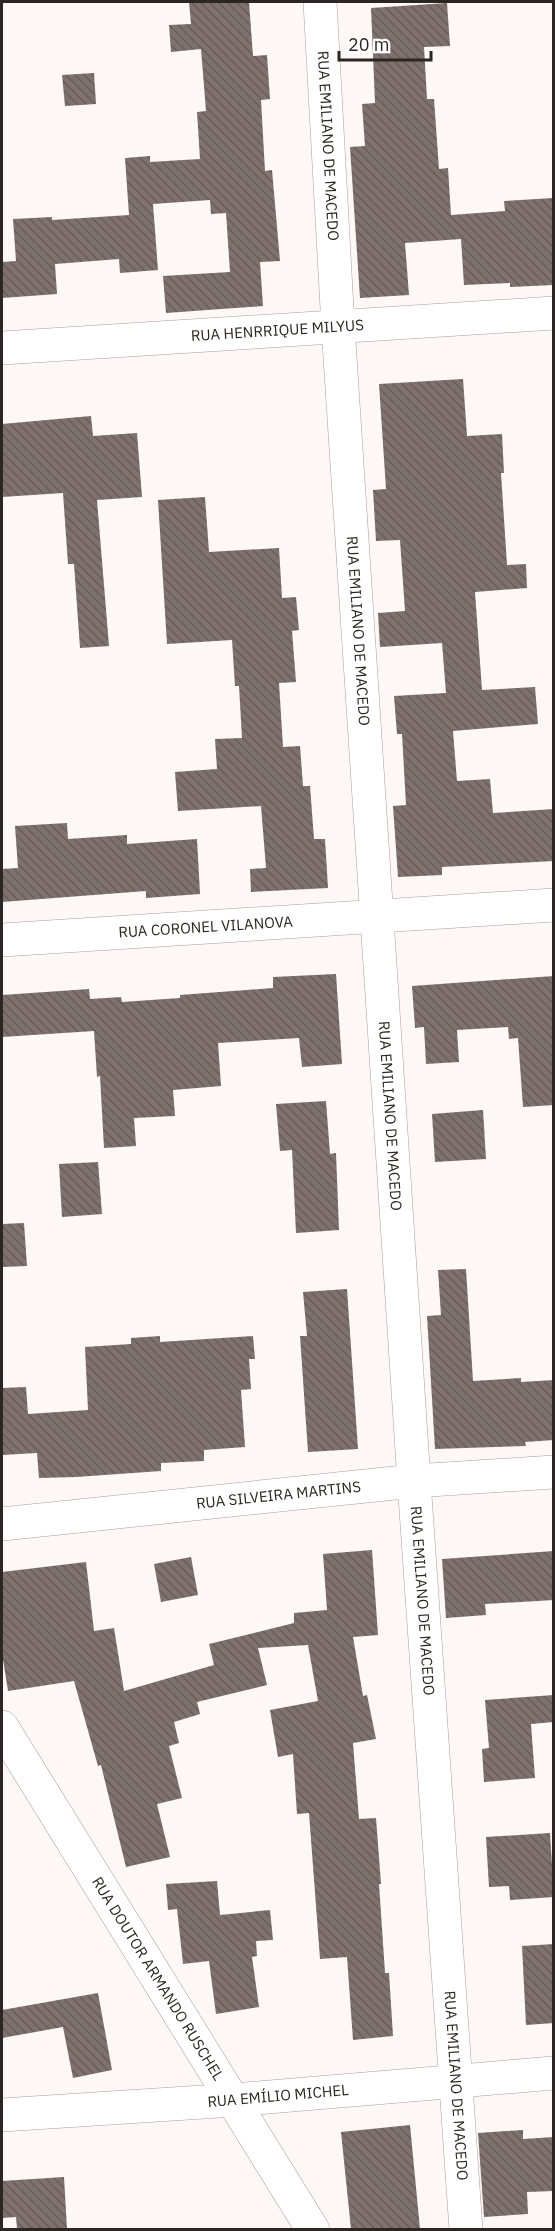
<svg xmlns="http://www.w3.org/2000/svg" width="555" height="2231" font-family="'IBM Plex Sans',sans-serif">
  <defs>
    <pattern id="building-back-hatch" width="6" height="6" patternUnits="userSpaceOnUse" patternTransform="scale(1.5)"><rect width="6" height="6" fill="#7e716e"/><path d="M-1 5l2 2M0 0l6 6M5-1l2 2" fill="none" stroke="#675d5a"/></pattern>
  </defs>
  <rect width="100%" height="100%" fill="#fdf7f6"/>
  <g fill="url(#building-back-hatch)">
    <path d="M189,2H249L253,56L267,55L270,99L261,100L265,171L272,170L280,261L260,262L263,306L166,313L163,276L230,272L226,213L211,214L210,200L153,204L158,270L120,273L119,259L55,264L57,294L2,298V262L16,261L13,219L52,217V220L129,215L125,158L150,156V162L200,159L197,112L206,111L201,49L171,52L169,25L191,24Z"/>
    <path d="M447,3L450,46L424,47L427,99H434L439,169L448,168L451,215L505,211L504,201L553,198L554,285L510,287V283L464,285L461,239L405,243L409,295L360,298L350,147L365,146L362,104L375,103L371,8Z"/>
    <path d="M94,73L96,104L65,106L62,75Z"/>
    <path d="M463,379L467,436L502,434L504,473H501L507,565L526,564L527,588L475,592L482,690L535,687L538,724L453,731L457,781L490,779L493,813L554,809V861L442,867V875L398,877L393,806L406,805L402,734H397L394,696L446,693L442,643L380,647L378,613L405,611L400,540L376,541L373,490L386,489L379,384Z"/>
    <path d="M91,416L93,436L137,433L142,497L97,500L109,646L80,648L74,564H68L63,493L2,497V424Z"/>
    <path d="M205,497L209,552L279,548L282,598L296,597L299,630L292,631L296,682L279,683L283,747L300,746L303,786H310L314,839H325L328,888L251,892L250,869L266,868L261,806L178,811L175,772L217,769L215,739L242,738L239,686H235L232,640L167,644L158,500Z"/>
    <path d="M67,823L68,839L127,835V844L197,839L200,894L146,898V891L2,902V869L18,868L15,826Z"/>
    <path d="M336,974L342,1064L302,1067L299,1038L218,1043L221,1086L173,1090L175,1116L134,1118L136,1146L104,1148L100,1076L97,1077L94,1031L2,1037V995L89,989L90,999L121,997L122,1002L180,998V995L273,988V977Z"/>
    <path d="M554,976V1105L523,1107L518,1038L509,1039L508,1027L457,1030L459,1062L426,1064L424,1027L415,1028L412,986Z"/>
    <path d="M326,1101L330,1154L336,1153L339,1230L296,1233L292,1150L280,1151L276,1104Z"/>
    <path d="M483,1110L486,1159L435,1162L432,1114Z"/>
    <path d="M98,1162L102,1214L62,1217L59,1164Z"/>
    <path d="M24,1223L27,1266L2,1267V1224Z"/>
    <path d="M466,1269L473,1381L521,1378V1382L554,1380V1440L525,1442L526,1446L435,1449L427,1316L441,1315L438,1270Z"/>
    <path d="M347,1289L358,1449L308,1452L300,1336H307L303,1292Z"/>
    <path d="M160,1336V1342L253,1336L255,1359H249L251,1389L241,1390L245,1447L204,1450V1461L161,1463V1471L76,1477L39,1478L37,1453L2,1455V1388L26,1387L28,1414L88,1410L85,1347L131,1344V1338Z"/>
    <path d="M372,1550L378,1635L353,1637L363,1696L367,1695L376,1739L353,1743L359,1819L376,1818L381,1884H379L385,1973H389L393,2036L353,2040L347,1957L320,1959L309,1813L297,1814L293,1754L278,1757L270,1710L318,1701L308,1645L258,1648L267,1685L197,1702L200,1714L174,1722L179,1743L169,1746L182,1798L157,1804L170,1857L126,1867L101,1765L98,1766L74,1681L8,1691L2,1653V1572L86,1562L94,1631L114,1628L124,1691L214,1665L209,1644L294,1623V1613L327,1610L323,1554Z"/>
    <path d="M554,1551V1600L485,1604L486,1615L446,1618L442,1559Z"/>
    <path d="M191,1557L198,1595L161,1602L154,1564Z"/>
    <path d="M554,1695V1722L531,1724L535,1778L484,1782L482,1749L489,1748L485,1700Z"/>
    <path d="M550,1833L554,1897L510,1900L509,1886L489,1887L486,1837Z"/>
    <path d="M217,1881L220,1915L270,1910L273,1940L256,1941L257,1956L252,1957L259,2007L216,2014L209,1961L183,1964L177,1909L168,1910L166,1884Z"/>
    <path d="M554,1944V2023L526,2025L522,1946Z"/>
    <path d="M98,1993L112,2070L73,2078L63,2027L2,2038V2010Z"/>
    <path d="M410,2125L420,2229H351L341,2132Z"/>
    <path d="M523,2130V2139L554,2137V2191L527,2192L528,2214L484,2217L478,2133Z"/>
    <path d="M64,2177L67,2229H17L16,2217L2,2218V2181Z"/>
  </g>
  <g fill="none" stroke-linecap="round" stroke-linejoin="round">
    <g stroke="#ab9d99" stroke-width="34">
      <g id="minor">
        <path id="s1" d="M320,2L338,327L414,1481L466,2230"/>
        <path id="s2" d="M2,348L554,313"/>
        <path id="s3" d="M2,940L554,905"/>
        <path id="s4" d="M2,1524L414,1481L554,1472"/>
        <path d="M2,2115L234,2100"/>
      </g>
    </g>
    <g stroke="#ab9d99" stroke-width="34">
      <path id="tertiary" d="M234,2100L554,2073"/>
    </g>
    <g stroke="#ab9d99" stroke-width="34">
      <g id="secondary">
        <path id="s5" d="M2,1727L313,2230"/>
      </g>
    </g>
    <use href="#minor" stroke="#fff" stroke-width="33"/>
    <use href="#tertiary" stroke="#fff" stroke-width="33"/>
    <use href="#secondary" stroke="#fff" stroke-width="33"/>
  </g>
  <g text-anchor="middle" stroke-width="5" stroke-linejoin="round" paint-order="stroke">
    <g font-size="15" fill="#2b2524" stroke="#fff">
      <text dy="5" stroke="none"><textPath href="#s1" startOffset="144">RUA EMILIANO DE MACEDO</textPath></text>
      <text dy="5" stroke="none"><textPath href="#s2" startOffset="276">RUA HENRRIQUE MILYUS</textPath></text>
      <text dy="5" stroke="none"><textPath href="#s1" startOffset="630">RUA EMILIANO DE MACEDO</textPath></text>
      <text dy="5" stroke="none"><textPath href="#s3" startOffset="204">RUA CORONEL VILANOVA</textPath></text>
      <text dy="5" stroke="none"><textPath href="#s1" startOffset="1116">RUA EMILIANO DE MACEDO</textPath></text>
      <text dy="5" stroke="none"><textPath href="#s4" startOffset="278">RUA SILVEIRA MARTINS</textPath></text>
      <text dy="5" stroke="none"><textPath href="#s1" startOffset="1602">RUA EMILIANO DE MACEDO</textPath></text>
      <text dy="5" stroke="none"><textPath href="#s5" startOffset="296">RUA DOUTOR ARMANDO RUSCHEL</textPath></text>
      <text dy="5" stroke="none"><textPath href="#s1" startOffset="2088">RUA EMILIANO DE MACEDO</textPath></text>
      <text transform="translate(278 2096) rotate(-5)" y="5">RUA EMÍLIO MICHEL</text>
    </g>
  </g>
  <rect width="555" height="2231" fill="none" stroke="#2b2524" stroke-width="6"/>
  <path d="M339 51v9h92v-9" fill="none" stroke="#2b2524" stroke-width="3"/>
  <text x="348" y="51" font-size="18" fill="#2b2524" stroke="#ffffff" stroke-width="4.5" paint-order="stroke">20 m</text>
</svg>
